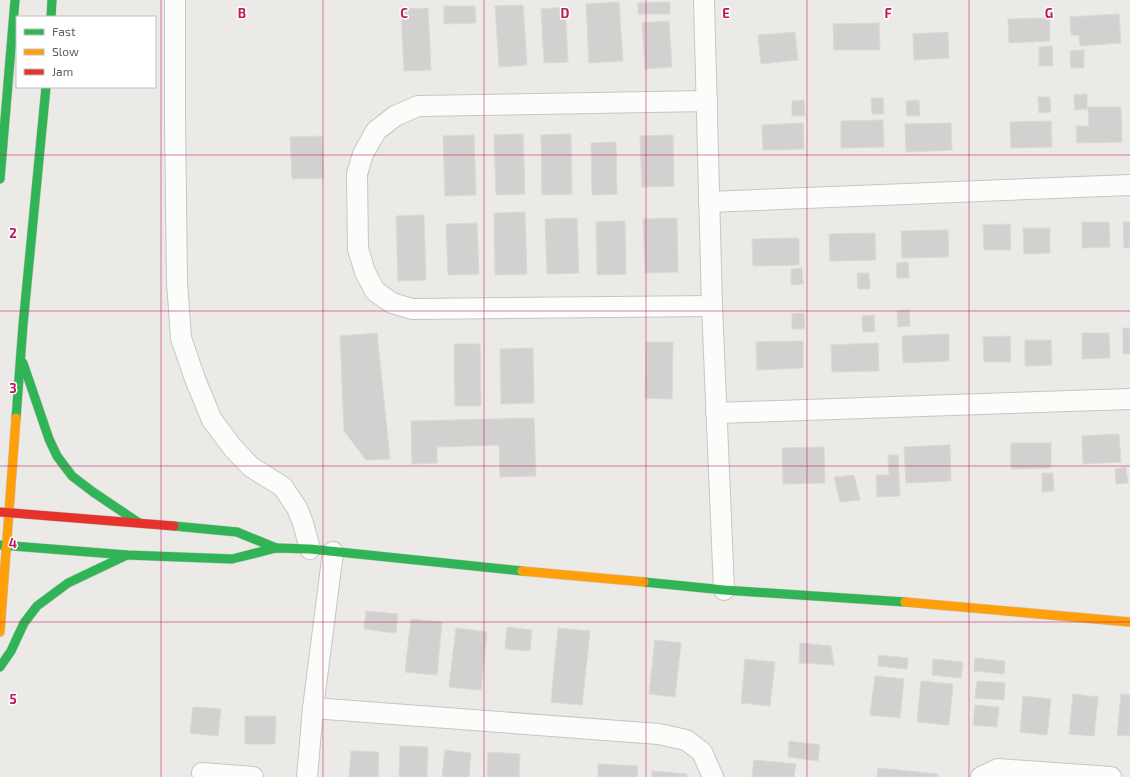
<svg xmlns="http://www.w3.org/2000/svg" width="1130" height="777" font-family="'Exo 2',sans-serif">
  <rect width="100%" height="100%" fill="#ebeae7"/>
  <g fill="#d2d1cf" stroke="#dad9d6">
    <path d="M619,2L623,61L589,63L586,4Z"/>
    <path d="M670,2V14H638V3Z"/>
    <path d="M523,5L527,65L499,67L495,6Z"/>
    <path d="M444,6H475L476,23L444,24Z"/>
    <path d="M565,7L568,62L544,63L541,9Z"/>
    <path d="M428,8L431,70L404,71L401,9Z"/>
    <path d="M1119,14L1121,43L1080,46L1079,35H1071L1070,17Z"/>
    <path d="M1050,18V41L1009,43L1008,19Z"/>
    <path d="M669,21L672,67L645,69L642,23Z"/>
    <path d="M879,23L880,50H834L833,24Z"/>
    <path d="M795,32L798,60L761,64L758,35Z"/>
    <path d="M948,32L949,58L914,60L913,34Z"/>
    <path d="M1052,46L1053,66H1039V47Z"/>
    <path d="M1084,50V68H1071L1070,51Z"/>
    <path d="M1087,94V109L1075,110L1074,95Z"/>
    <path d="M1038,97H1050L1051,112L1039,113Z"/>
    <path d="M871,98H883L884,114H872Z"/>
    <path d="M804,100L805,116H792V101Z"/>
    <path d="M919,100L920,116H907L906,101Z"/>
    <path d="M1088,107H1121L1122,142L1077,143L1076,126H1089Z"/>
    <path d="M883,120L884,147L841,148V121Z"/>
    <path d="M1051,121L1052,147L1011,148L1010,122Z"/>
    <path d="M803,123L804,149L763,150L762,125Z"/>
    <path d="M951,123L952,150L906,152L905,124Z"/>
    <path d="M523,134L525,194L496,195L494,135Z"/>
    <path d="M571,134L572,194L542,195L541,135Z"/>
    <path d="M474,135L476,195L445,196L443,136Z"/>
    <path d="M673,135L674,186L642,187L640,136Z"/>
    <path d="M322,136L324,178L292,179L290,137Z"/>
    <path d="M616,142L617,194L592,195L591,143Z"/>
    <path d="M525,212L527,274L495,275L494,213Z"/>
    <path d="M424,215L426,280L398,281L396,216Z"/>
    <path d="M577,218L579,273L547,274L545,219Z"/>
    <path d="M677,218L678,272L645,273L643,219Z"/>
    <path d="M625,221L626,274L597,275L596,222Z"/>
    <path d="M1082,222H1109L1110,247L1082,248Z"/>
    <path d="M1123,222H1130V248H1124Z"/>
    <path d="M477,223L479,274L448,275L446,224Z"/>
    <path d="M1010,224L1011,250H984L983,225Z"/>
    <path d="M1023,228H1050V253L1024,254Z"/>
    <path d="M948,230L949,257L902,258L901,231Z"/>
    <path d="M875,233L876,260L830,261L829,234Z"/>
    <path d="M799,238V265L753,266L752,239Z"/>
    <path d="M908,262L909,278H897L896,263Z"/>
    <path d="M802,268L803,284L791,285V269Z"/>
    <path d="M857,273H869L870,289H858Z"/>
    <path d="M909,310L910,326L898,327L897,311Z"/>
    <path d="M804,313L805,329H792V314Z"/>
    <path d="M874,315L875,331L863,332L862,316Z"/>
    <rect x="1123" y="328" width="7" height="26"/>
    <path d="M377,333L390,459L366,460L344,431L340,336Z"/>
    <path d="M1082,333H1109L1110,358L1082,359Z"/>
    <path d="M949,334V361L903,363L902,336Z"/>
    <path d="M1010,336L1011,362H984L983,337Z"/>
    <path d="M1025,340H1051L1052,365L1025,366Z"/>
    <path d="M803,341V368L757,370L756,342Z"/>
    <path d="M646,342H673L672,399L645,398Z"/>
    <path d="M878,343L879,371L832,372L831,345Z"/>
    <path d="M454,344H480L481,406H455Z"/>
    <path d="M533,348L534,403L501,404L500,349Z"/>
    <path d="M534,418L536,476L500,477L499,445L437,447V463L412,464L411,421Z"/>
    <path d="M1119,434L1121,462L1083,464L1082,436Z"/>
    <path d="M1011,443H1051V468L1011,469Z"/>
    <path d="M950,445L951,481L906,483L904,447Z"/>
    <path d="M824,447L825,483L783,484L782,448Z"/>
    <path d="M888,455H898L900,496L877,497L876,475H889Z"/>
    <path d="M1126,467L1128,483L1116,484L1115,469Z"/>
    <path d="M1042,473H1053L1054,491L1042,492Z"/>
    <path d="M854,475L860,500L840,502L834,477Z"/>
    <path d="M366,611L398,614L396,633L364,629Z"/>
    <path d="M411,619L442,622L437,675L405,672Z"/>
    <path d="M507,627L532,630L530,651L505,649Z"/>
    <path d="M456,628L487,632L481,690L449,687Z"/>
    <path d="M558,628L590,631L582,705L551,702Z"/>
    <path d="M655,640L681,643L675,697L649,694Z"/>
    <path d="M800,643L831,646L834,665L799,663Z"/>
    <path d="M879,655L908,658L907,669L878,666Z"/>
    <path d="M975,658L1005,661L1004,674L974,671Z"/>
    <path d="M745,659L775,662L770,706L741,703Z"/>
    <path d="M933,659L963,662L961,678L932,675Z"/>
    <path d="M875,676L904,679L900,718L870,715Z"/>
    <path d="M921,681L953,684L949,725L917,722Z"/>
    <path d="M977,681L1005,683L1004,700L975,698Z"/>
    <path d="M1073,694L1098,697L1094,736L1069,734Z"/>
    <path d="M1121,694L1130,695V736L1117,735Z"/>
    <path d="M1023,696L1051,699L1047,735L1020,732Z"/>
    <path d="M975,705L999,707L997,727L973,725Z"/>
    <path d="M193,707L221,709L218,736L190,733Z"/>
    <path d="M245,716H276L275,744H245Z"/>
    <path d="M789,741L820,745L818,761L788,757Z"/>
    <path d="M400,746L428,747L427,777H399Z"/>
    <path d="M445,750L471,753L469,777H442Z"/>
    <path d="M351,751L379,752L378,777H349Z"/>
    <path d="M488,752L520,754L519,777H487Z"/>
    <path d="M754,760L796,764L794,777H752Z"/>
    <path d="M598,764L638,766L637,777H598Z"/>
    <path d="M878,768L938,774L937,777H877Z"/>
    <path d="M652,771L687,774V777H652Z"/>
  </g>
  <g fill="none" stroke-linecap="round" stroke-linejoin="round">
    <g stroke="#c6c6c6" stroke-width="22">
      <g id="street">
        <path d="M175,0V119L177,282L181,338L195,379L212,420L233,448L251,467L283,487L297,508L303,523L310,549"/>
        <path d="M704,0L712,306L724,590"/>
        <path d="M707,101L418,106L395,116L376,131L363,154L357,174L358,249L365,272L375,291L392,303L412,309L712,306"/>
        <path d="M709,202L1130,185"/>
        <path d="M716,413L1130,399"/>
        <path d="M313,708L659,734L686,740L702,752L713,777"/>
        <path d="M202,773L253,777"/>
        <path d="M307,777L313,708L333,552"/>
        <path d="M981,777L998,769L1111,777"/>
      </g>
    </g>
    <g stroke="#c8c8c8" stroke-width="10">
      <g id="fast">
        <path d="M51,17L52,0"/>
        <path d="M0,179L15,0"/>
        <path d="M23,363L49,439L57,456L72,476L93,492L139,523"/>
        <path d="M16,418L23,325L46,87"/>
        <path d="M174,526L237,532L276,548"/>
        <path d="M0,545L127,555L232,559L276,548L310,549L522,571"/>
        <path d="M644,582L724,590L905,602"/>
        <path d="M0,667L11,651L24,623L37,606L68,583L127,555"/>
      </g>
    </g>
    <g stroke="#c8c8c8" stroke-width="10">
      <g id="slow">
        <path d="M522,571L644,582"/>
        <path d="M905,602L1130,622"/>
        <path d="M0,632L16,418"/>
      </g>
    </g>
    <g stroke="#c8c8c8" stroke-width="10">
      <path id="jam" d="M0,512L174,526"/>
    </g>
    <use href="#street" stroke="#fcfcfb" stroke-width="20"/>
    <use href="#fast" stroke="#30b455" stroke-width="9"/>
    <use href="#slow" stroke="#ff9f0a" stroke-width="9"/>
    <use href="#jam" stroke="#e5322d" stroke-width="9"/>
  </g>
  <path fill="none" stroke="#c2185b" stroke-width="1" stroke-opacity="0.55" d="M161,0V777M323,0V777M484,0V777M646,0V777M807,0V777M969,0V777M0,155H1130M0,311H1130M0,466H1130M0,622H1130"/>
  <g font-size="13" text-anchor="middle" font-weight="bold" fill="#c2185b" stroke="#fff" stroke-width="3" stroke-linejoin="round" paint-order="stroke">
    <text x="242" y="18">B</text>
    <text x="404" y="18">C</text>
    <text x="565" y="18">D</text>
    <text x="726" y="18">E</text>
    <text x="888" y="18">F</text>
    <text x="1049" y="18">G</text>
    <text x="13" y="238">2</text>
    <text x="13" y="393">3</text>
    <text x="13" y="548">4</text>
    <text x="13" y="704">5</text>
  </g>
  <rect x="16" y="16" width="140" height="72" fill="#ffffff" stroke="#bebfc1"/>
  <rect x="24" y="29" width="20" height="6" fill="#30b455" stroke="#bebfc1"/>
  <text x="52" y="36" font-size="12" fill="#5d6063">Fast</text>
  <rect x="24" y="49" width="20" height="6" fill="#ff9f0a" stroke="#bebfc1"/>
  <text x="52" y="56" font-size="12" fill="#5d6063">Slow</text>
  <rect x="24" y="69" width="20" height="6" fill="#e5322d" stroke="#bebfc1"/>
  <text x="52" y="76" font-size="12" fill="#5d6063">Jam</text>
</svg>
